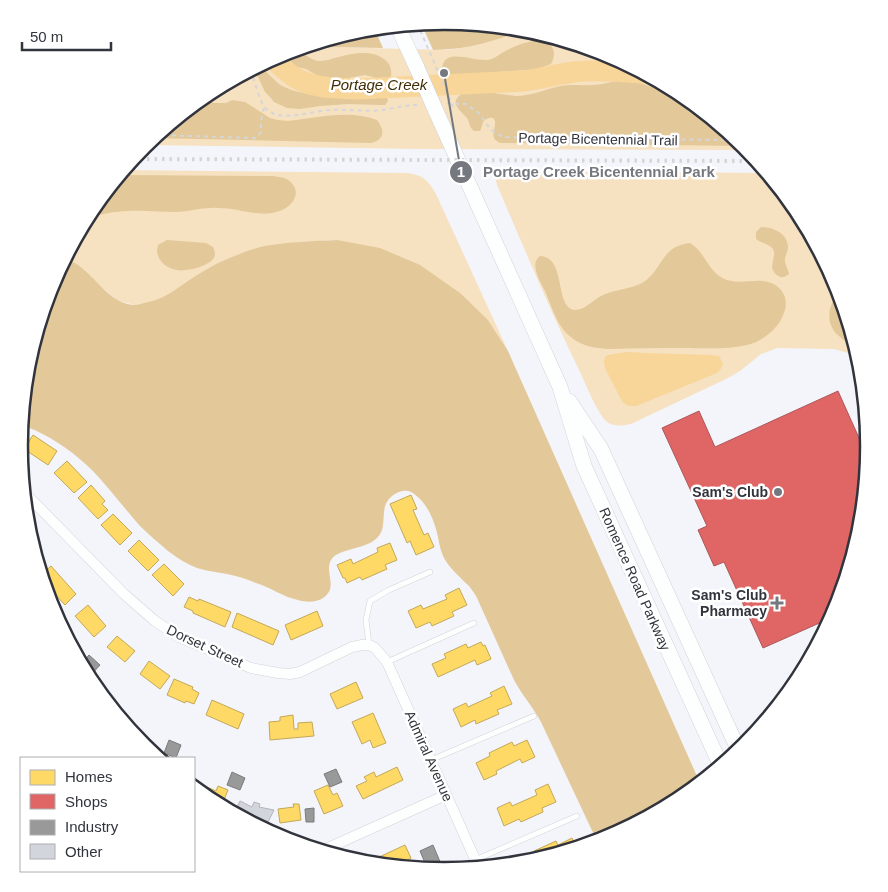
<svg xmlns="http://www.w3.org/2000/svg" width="888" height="892" font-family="Helvetica,sans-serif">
  <rect width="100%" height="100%" fill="#f4f5fa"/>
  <g fill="#f6e1c0">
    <path d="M527,29L607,53L680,93L745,146L749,150L420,149L144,145L208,92L282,53L311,44L329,47L448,50C476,47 501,38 527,29Z"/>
    <path d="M123,170L407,173C422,175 427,179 435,192L508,351L488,320L337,240L299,242L263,247L226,260L209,268L171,293L153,302L134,305L117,300L100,286L85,270L68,259H64L91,210Z"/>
    <path d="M515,171L767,173L798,210L837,284L860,360L851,354L834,349L777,348L761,354L740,371L728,378L631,424C622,426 613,427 606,421C596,411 586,384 579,370C550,310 524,248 497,185L496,180C502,173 506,172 515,171Z"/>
  </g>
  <g fill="#e3c899">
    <path d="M444,21L527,29C494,41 469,50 433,50L421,23Z"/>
    <path d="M374,28L383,48L329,47L311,44L361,29Z"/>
    <path d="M539,40C552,42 558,51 551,64L537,69L460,75C452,75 437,74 444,62C451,49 479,64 492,59C496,57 499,55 502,53C514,46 525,42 539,40Z"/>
    <path d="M296,49C303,53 312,61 320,61C327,61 333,58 339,57C353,53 372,50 384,59C390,63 392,70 391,76L384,80L365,75L343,79L328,78L318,76L306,69L289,65L283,60L279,54Z"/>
    <path d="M260,65C265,71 272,78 279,84C303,100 353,96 381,96L387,97L388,101L385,105H381L348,104L320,106L300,109L287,108L274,102L270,97L265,92L254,68Z"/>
    <path d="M618,81L640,83L657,89H663L671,88L680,93L746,146L501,143C498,142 496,141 494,138C491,133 501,116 489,118C488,118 486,119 485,120C482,122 482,128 480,131H474C469,127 470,123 467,118C462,112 450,104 459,96C468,87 503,95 516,96C532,96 545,89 561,86C571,84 581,86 592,85C601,85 609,82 618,81Z"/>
    <path d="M200,99L214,103H226L232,100L245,102L270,118L278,120L287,121C316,118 349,109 377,120C385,130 385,140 371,143L152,138Z"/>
    <path d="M119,175L273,176C278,177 284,177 288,180C305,192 291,209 276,212C257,217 238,208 219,208C205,207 192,211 178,212C161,212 145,210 128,211C114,211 101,215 87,217L91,210Z"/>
    <path d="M761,227C772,227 788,233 788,247C788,252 784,257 785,262C786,267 788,269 789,274L784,277C778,278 774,273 772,268C772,263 774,259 774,255C776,245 762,244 756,239V232Z"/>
    <path d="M167,240L206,243L213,247C214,249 215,252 215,255C213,266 186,272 177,270C164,268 154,257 158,245Z"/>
    <path d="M337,240L380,248L420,265L460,293L488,320L508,351L700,783L680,800L606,839L598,842L596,839L541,722C533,707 522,695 514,680L477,598C475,594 472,590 469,586C460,577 450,569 444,558C439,548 439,539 436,529C432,515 424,499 411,492C405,489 396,492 391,497C378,508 389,527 377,538C365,550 338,548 331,560C324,573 339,587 323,598C316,603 305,602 298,600C283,597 270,587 256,583C247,579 237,576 227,574C217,572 207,571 197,568C187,564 177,558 168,551C159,543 149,535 140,526C124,508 110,489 93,471C74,452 47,433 21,425L27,363L51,283L64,259C91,264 103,302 133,305C136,305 141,304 144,303C163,300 176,289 191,279C202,272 213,265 225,260C237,255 251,249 265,246C288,242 313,241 337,240Z"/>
    <path d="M690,243C706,252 708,274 727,280C745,286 766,273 781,290C787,297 787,307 783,315C779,326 770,334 760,340C741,351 706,348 685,348C659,348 634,348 608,349C595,348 582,346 572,338C557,327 552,307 545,291C542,285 537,277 536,270C535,266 535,263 537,259L540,256C567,257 554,308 575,310C585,310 593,300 601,296C614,289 629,290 642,283C663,271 660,246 690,243Z"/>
    <path d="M840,293L856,347C850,344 844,341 839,336C825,325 827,303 840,293Z"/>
  </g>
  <path fill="#f8d598" d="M627,352L644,353L710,355L719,356L723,364L720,370L717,373L636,406C630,406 626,406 622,401L605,368L604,361L605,357L608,355Z"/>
  <g fill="#ffd966" stroke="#c2a85a">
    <path d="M33,435L57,451L48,465L24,449Z"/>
    <path d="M67,461L87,482L74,493L54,473Z"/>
    <path d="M91,485L105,501L102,504L108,510L98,519L78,498Z"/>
    <path d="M411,495L417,509L413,510L424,535L428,533L434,547L416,555L410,541L407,543L390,504Z"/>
    <path d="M113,514L132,533L120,545L101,525Z"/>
    <path d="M139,540L159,560L148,571L128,551Z"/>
    <path d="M390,543L397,560L385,565L387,569L362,580L360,577L347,583L345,578H343L337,565L351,559L353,564L378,552L377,548Z"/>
    <path d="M164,564L184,584L173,596L152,575Z"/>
    <path d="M51,566L76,594L65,605L42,580L41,575Z"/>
    <path d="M459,588L467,605L452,612L454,616L432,626L430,622L416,628L408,611L421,605L423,609L447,599L445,595Z"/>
    <path d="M189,597L198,601L199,599L231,612L225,627L193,613V611L184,607Z"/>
    <path d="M88,605L106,626L94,637L75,616Z"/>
    <path d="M317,611L323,626L291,640L285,625Z"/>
    <path d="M237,613L279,631L273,645L232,627Z"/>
    <path d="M117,636L135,651L125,662L107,647Z"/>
    <path d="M481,642L483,646L485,645L491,659L477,665L475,660L438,677L432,664L446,658L444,654L466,644L468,648Z"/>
    <path d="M149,661L170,676L160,689L140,674Z"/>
    <path d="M174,679L193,687L192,689L199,693L194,704L186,701L185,703L167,695Z"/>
    <path d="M356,682L363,698L337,709L330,694Z"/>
    <path d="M504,686L512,704L497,710L499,714L476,724L475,720L461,727L453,709L466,703L468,707L492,696L490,693Z"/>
    <path d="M212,700L244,714L238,729L206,715Z"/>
    <path d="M373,713L386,743L373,748L370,740L362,744L352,722Z"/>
    <path d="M293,715L294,729H298V723L312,722L314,736L270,740L269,722L280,721V717Z"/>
    <path d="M527,740L535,757L522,763L520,759L496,771L497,774L484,780L476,763L490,756L489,753L512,742L514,746Z"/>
    <path d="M397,767L403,780L363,799L356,786L367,781L364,777L374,772L376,777Z"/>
    <path d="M548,784L556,802L542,808L543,812L521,822L519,819L504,826L497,808L510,802L512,806L537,795L535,790Z"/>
    <path d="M328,785L333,795L337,793L343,806L324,814L314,791Z"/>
    <path d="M218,786L228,790L221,807L203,796L207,787L216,791Z"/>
    <path d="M293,804H299L301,820L280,823L278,809L294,807Z"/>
    <path d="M572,838L577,848L523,864L522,861L535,855L534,851L556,841L558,845Z"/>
    <path d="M405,845L411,858L408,860L410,865L406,867L380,865L377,858Z"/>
  </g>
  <path fill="#e06666" stroke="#ac575a" d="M838,391L868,458L861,529L837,609L833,617L763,648L724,562L714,566L698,530L707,526L662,428L699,411L715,447Z"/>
  <g fill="#999" stroke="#7a7b7d">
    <path d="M89,655L100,665L91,675L83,669L81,664Z"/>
    <path d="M169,740L181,745L176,758L164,753Z"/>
    <path d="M336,769L342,782L330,787L324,774Z"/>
    <path d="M232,772L245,778L240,790L227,785Z"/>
    <path d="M314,808V822H306L305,809Z"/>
    <path d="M433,845L441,864L428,870L420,851Z"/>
  </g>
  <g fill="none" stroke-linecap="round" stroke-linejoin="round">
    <path stroke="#f8d598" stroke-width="21" d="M272,58C280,65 287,73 296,78C314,89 338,88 358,89L523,81C540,79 557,74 574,72C597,69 621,72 645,73"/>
  </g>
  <path fill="#d3d5dc" stroke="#b4b5bc" d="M240,801L252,807L254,802L260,804L259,807L274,810L268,822L256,817L254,823L234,814Z"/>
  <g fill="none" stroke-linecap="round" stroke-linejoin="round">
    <g stroke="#d1d3d9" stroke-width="6">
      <g id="lane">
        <path d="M369,645L366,620L370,601L389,590L430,572"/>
        <path d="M387,662L474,623"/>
        <path d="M431,760L534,716"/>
        <path d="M475,860L577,816"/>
      </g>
    </g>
    <g stroke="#d1d3d9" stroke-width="11">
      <g id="street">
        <path d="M23,491L124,594L155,621L179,637L251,668L278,673L290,674L300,672L352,647L362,645H369L375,648L387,662L479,868"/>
        <path d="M321,851L446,795"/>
      </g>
    </g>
    <g stroke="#d1d3d9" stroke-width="16">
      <g id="secondary">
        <path d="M397,25L417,68"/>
        <path d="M435,109L560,387L584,466L721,766"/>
        <path d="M569,401L601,449L739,751"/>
      </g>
    </g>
    <g stroke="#d5d6d9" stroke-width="2" stroke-dasharray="4 4" stroke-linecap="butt">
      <path d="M417,23L436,67"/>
      <path d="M250,70C256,81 258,104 269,111C284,122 311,111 329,110C347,109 365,112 383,110C395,108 406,105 417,105"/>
      <path d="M447,103L466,104L480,114L490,129L503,137L532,138L738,140"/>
      <path d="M156,135L256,138L261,132V121L264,108"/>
    </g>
    <use href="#lane" stroke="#fdfefe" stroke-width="5"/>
    <use href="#street" stroke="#fdfefe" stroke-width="10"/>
    <use href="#secondary" stroke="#fdfefe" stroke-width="15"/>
    <path stroke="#d5d5d6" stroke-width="4" stroke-dasharray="2.5 5" stroke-linecap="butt" d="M132,159L758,161"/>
    <g stroke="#d1d3d9" stroke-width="16" stroke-linecap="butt">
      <path id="secondary-bridge" d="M417,68L435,109"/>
    </g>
    <path stroke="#d5d6d9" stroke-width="2" stroke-dasharray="4 4" stroke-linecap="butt" d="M436,67L453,107"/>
    <use href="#secondary-bridge" stroke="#fdfefe" stroke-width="15"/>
  </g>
  <g fill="#76787f" stroke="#fff" stroke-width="2">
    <circle cx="778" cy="492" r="5"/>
    <path d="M774.5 595.5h5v5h5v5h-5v5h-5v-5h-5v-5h5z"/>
  </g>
  <g text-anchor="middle" stroke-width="5" stroke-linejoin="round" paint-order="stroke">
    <g font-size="14" fill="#32343d" stroke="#fff">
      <text transform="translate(598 139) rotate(1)" y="5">Portage Bicentennial Trail</text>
      <text transform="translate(635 579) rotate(66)" y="5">Romence Road Parkway</text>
      <text transform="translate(205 646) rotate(25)" y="5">Dorset Street</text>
      <text transform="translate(429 756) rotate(66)" y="5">Admiral Avenue</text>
    </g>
    <g font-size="14" font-weight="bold" fill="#32343d" stroke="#fff" text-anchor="end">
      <text x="768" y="497">Sam's Club</text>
      <text x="767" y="600">Sam's Club<tspan x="767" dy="16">Pharmacy</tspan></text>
    </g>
    <g font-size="15" font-style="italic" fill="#412d05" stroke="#fff">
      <text x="379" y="90">Portage Creek</text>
    </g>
  </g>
  <path d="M0 0H888V892H0ZM28 446a416 416 0 1 1 832 0a416 416 0 1 1-832 0Z" fill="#fff" fill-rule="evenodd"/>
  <path fill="none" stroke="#32343d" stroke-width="2.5" d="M28 446a416 416 0 1 1 832 0a416 416 0 1 1-832 0Z"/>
  <path fill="none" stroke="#76787f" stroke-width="2" d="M444 73L461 172"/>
  <g fill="#76787f" stroke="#fff" stroke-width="2">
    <circle cx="444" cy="73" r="5"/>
    <circle cx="461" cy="172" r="12"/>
  </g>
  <g font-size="15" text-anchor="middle" font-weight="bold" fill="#fff">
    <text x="461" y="177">1</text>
  </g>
  <g font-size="15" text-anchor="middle" font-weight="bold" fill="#76787f" stroke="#fff" stroke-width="5" stroke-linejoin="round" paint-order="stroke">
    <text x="599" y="177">Portage Creek Bicentennial Park</text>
  </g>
  <rect x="20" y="757" width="175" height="115" fill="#ffffff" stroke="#adaeb1"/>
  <rect x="30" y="770" width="25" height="15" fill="#ffd966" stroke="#adaeb1"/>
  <text x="65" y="782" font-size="15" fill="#32343d">Homes</text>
  <rect x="30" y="794" width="25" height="15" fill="#e06666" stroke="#adaeb1"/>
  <text x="65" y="807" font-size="15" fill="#32343d">Shops</text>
  <rect x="30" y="820" width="25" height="15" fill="#999999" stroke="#adaeb1"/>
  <text x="65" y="832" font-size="15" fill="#32343d">Industry</text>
  <rect x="30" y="844" width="25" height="15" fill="#d3d5dc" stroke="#adaeb1"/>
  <text x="65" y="857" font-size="15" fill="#32343d">Other</text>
  <path d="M22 42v8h89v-8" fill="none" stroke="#32343d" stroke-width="2.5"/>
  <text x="30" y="42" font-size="15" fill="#32343d" stroke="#ffffff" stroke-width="4" paint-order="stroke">50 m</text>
</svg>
